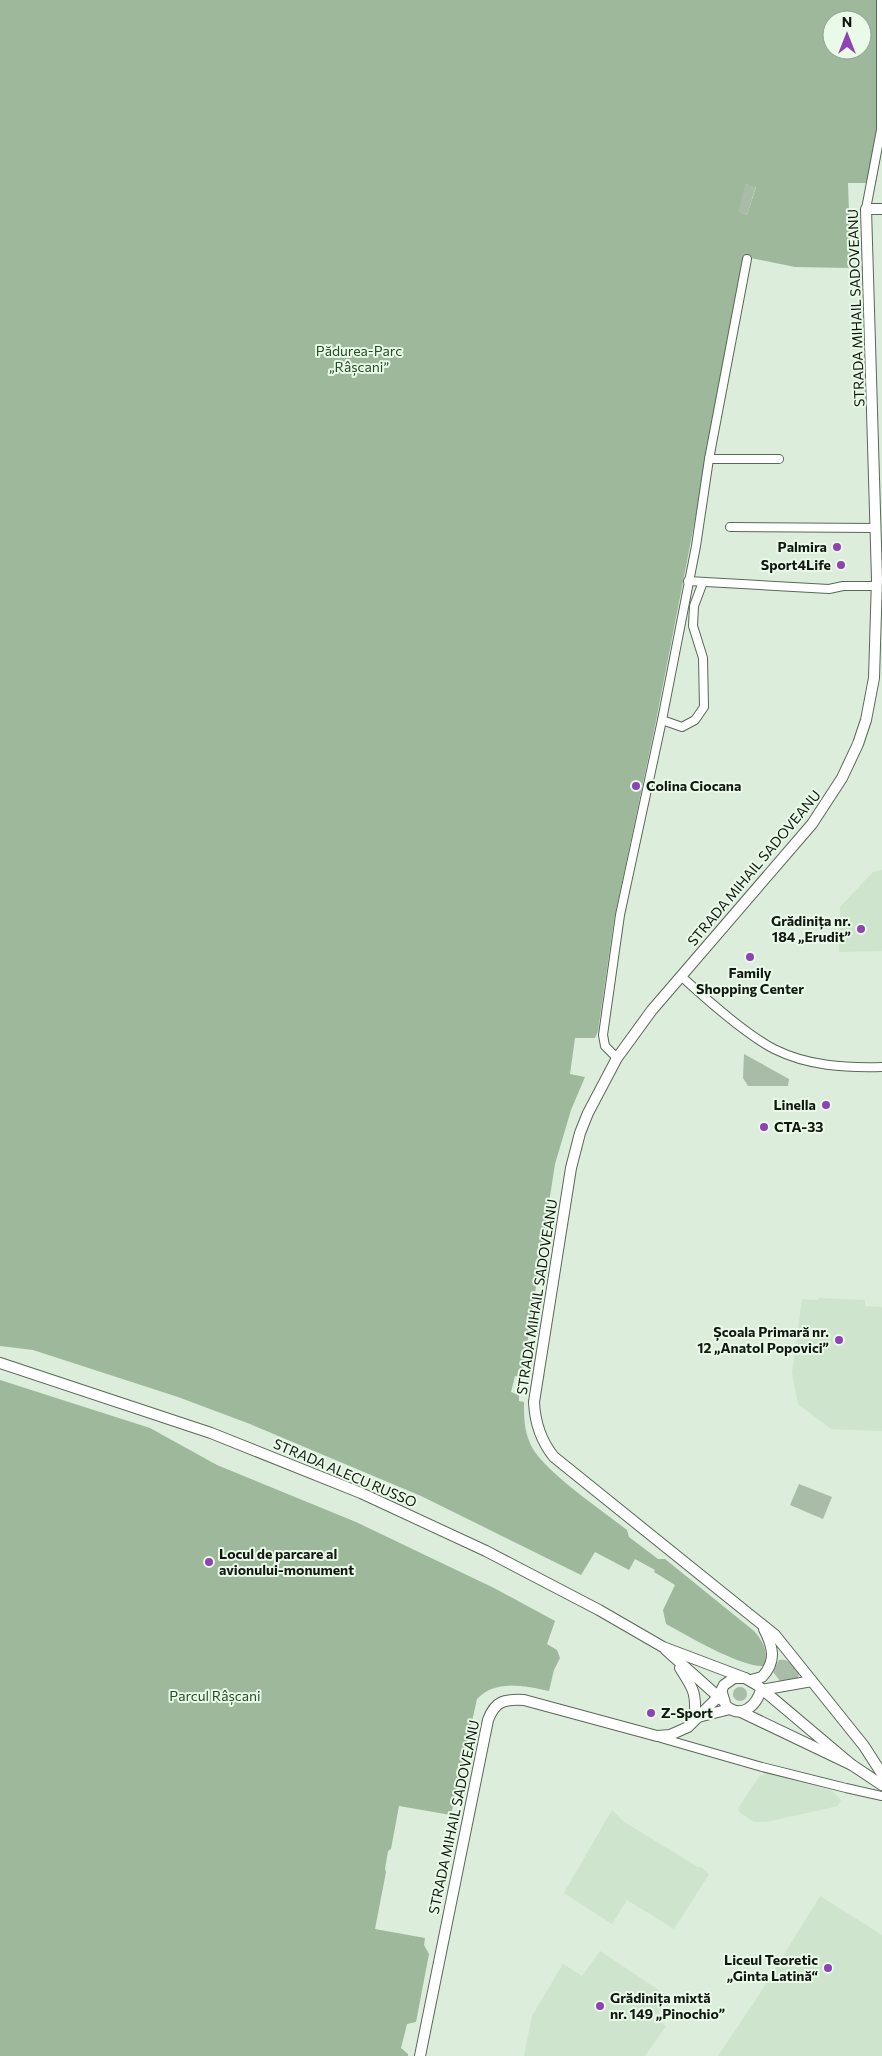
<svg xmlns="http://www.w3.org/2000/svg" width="882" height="2056" font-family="Commissioner,sans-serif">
  <rect width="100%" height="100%" fill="#dceddb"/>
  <g fill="#cee4cc">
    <path d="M882,870V951L839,952L840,907L873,872Z"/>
    <path d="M819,1298L865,1300V1306L882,1307V1431L831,1429L798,1404L792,1373L802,1299L818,1300Z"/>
    <path d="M772,1772L832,1791L841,1800L838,1806L766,1822H754L739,1812L738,1808L760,1775Z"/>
    <path d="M612,1810L624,1822L698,1867H701L709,1874L674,1929L627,1900L612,1924L564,1893Z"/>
    <path d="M820,1896L882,1935V2056H718L759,1995Z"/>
    <path d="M600,1951L669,1997L656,2018L666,2026L645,2056H524L532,2016L563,1964L582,1976Z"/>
  </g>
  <g fill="#a9bca7">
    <path d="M746,184L756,186L747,215L737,212Z"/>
    <path d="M744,1054L789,1079L788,1086H748L743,1078Z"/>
    <path d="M799,1484L832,1497L823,1519L790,1505Z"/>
    <path d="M779,1660C789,1658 793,1666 799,1673L798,1678L781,1682L773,1672Z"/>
    <circle cx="740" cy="1694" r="7"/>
  </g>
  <g fill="#9db89b" fill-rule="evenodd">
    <path d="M0,0H882V149L876,183H848L851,268L795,267L746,257L655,726L614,920L598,1031L595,1038H575L570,1074L585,1077L571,1110L555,1164L522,1377L515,1376L511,1392L519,1395V1401L524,1402C524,1416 524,1430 530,1443C540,1469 603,1511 627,1530L629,1537L658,1559H665L754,1631C763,1641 769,1652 764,1666C742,1668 686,1635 666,1624L663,1610L675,1585L654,1572L655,1570L635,1559L629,1570L595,1552L581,1575L421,1496L250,1424L178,1397L33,1350L0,1346ZM832,20H862V50H832ZM746,184L756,187L747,215L738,212Z"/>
    <path d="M0,1380L150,1428L217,1465L356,1522L494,1588L555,1621L547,1644L557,1650L560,1658L554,1670L549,1691C524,1686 495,1679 477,1699L451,1815L399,1806L391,1849L388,1851L385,1869L386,1872L375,1929L425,1938L424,1945L429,1954L416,2022L407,2024L401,2048L408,2054V2056H0Z"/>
  </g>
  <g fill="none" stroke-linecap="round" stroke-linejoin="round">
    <g stroke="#5a6859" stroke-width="10">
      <g id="minor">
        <path d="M866,209L881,130V0"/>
        <path d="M709,459H779"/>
        <path d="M730,527L876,528"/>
        <path d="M688,581L829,589L843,586H877"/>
        <path d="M662,720L682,727L695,720L704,707L703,658L693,626L694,606L703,582"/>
        <path d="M681,976C706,999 745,1034 774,1049C808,1066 845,1068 882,1067"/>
        <path d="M617,1058L605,1046L603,1035L620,915L662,720L696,546L709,459L747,259"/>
        <path d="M661,1738L762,1767L846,1788L882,1796"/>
      </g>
    </g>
    <g stroke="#5a6859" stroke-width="12">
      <g id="major">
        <path d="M882,209H866L877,579L874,678L866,720L858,744L842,778L812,824L652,1010L617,1058L588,1113L580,1133L571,1168L534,1402C535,1424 541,1441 554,1457L775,1635L864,1746L882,1774"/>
        <path d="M0,1363L211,1433L361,1493L486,1551L599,1610L663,1647L745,1678"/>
        <path d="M666,1650L722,1700"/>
        <path d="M680,1668C694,1690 696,1692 695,1718"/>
        <path d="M751,1680L762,1677C777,1661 773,1647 764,1629"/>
        <path d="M761,1690L812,1681"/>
        <path d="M722,1693L726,1706C742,1719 756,1706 761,1690"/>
        <path d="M741,1712L852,1765L882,1785"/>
        <path d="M698,1717L730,1709"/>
        <path d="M420,2056L488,1720C495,1701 504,1699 524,1700L657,1736L670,1735L688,1727L718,1697L724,1685L734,1678H745L757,1685L852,1765"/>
      </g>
    </g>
    <use href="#minor" stroke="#fff" stroke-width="8"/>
    <use href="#major" stroke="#fff" stroke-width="10"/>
  </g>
  <g fill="#8e42b3" stroke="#e9fae8" stroke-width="2">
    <circle cx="837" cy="547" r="5"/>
    <circle cx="841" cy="565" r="5"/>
    <circle cx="636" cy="786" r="5"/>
    <circle cx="861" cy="929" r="5"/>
    <circle cx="750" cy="957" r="5"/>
    <circle cx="826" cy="1105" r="5"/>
    <circle cx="764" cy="1127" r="5"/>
    <circle cx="839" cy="1340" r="5"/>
    <circle cx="209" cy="1562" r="5"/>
    <circle cx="651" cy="1713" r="5"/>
    <circle cx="828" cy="1968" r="5"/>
    <circle cx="600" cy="2006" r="5"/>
  </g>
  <g text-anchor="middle" stroke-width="4" stroke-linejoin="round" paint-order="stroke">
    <g font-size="14" fill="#121811" stroke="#e9fae8">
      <text transform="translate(856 308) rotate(-92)" y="5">STRADA MIHAIL SADOVEANU</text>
      <text transform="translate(754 868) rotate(-50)" y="5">STRADA MIHAIL SADOVEANU</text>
      <text transform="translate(537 1297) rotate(-81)" y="5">STRADA MIHAIL SADOVEANU</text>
      <text transform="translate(345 1473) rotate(23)" y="5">STRADA ALECU RUSSO</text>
      <text transform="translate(454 1817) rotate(-78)" y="5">STRADA MIHAIL SADOVEANU</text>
    </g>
    <g font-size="14" fill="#254d24" stroke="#e9fae8">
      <text x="359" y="356">Pădurea-Parc<tspan x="359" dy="16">„Râșcani”</tspan></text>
      <text x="215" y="1701">Parcul Râșcani</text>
    </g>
    <g font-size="14" font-weight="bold" fill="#121811" stroke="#e9fae8" text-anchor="end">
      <text x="827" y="552">Palmira</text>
      <text x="831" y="570">Sport4Life</text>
      <text x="646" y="791" text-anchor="start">Colina Ciocana</text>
      <text x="851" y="926">Grădinița nr.<tspan x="851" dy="16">184 „Erudit”</tspan></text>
      <text x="750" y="978" text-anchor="middle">Family<tspan x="750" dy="16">Shopping Center</tspan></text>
      <text x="816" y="1110">Linella</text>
      <text x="774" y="1132" text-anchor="start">CTA-33</text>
      <text x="829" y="1337">Școala Primară nr.<tspan x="829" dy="16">12 „Anatol Popovici”</tspan></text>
      <text x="219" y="1559" text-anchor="start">Locul de parcare al<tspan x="219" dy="16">avionului-monument</tspan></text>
      <text x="661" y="1718" text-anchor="start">Z-Sport</text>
      <text x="818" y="1965">Liceul Teoretic<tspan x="818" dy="16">„Ginta Latină“</tspan></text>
      <text x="610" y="2003" text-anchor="start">Grădinița mixtă<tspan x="610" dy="16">nr. 149 „Pinochio”</tspan></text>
    </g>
  </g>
  <g transform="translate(847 35)"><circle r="24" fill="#e9fae8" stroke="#93a092"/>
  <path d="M0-4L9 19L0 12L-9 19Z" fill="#8e42b3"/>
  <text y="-8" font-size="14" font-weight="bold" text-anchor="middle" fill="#121811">N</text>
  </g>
</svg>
